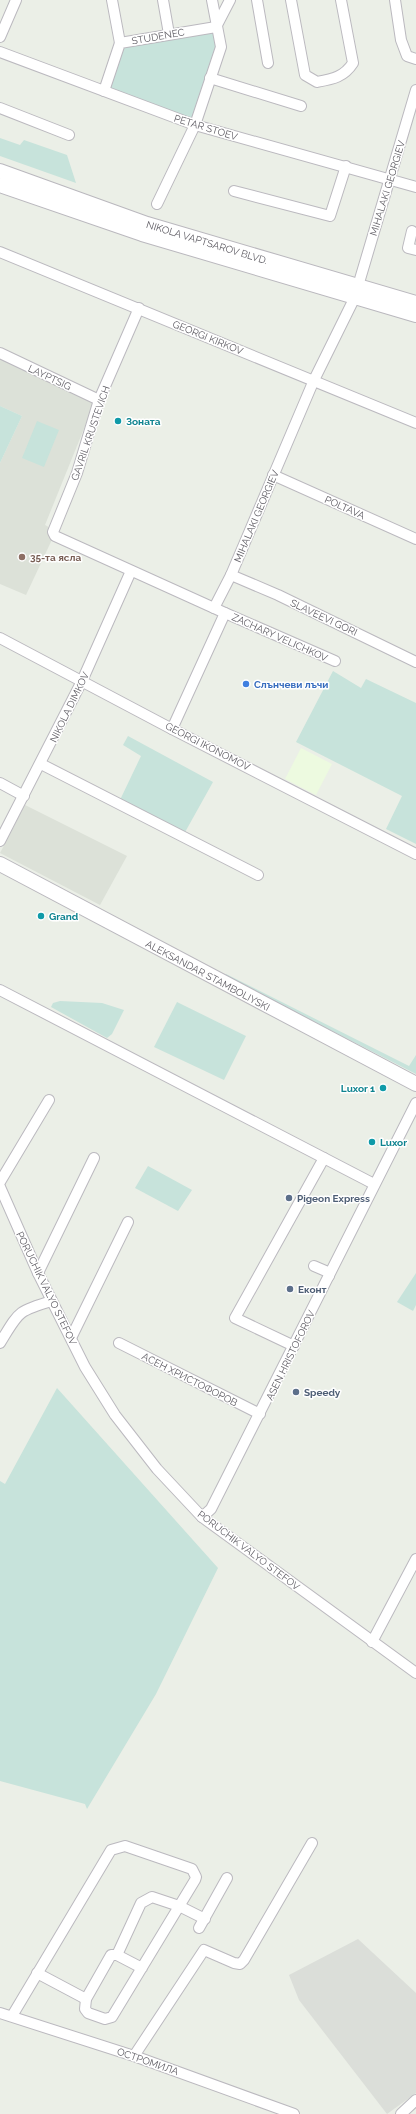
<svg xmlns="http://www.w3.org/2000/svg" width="416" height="2114" font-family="Raleway,sans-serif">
  <rect width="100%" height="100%" fill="#ebefe7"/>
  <path fill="#edfae0" d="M301,748L332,764L316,795L285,779Z"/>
  <path fill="#dbded9" d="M358,1939L416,1993V2093L387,2114L299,2000L289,1975Z"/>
  <g fill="#dce1d8">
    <path d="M0,356L96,399L45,525L56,531L26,595L0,584V463L22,416L0,406Z"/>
    <path d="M25,805L127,856L100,905L0,853Z"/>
  </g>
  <g fill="#c7e3db">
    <path d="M216,27L221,47L195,125L104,91L120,43Z"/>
    <path d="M0,138L20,145L24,140L67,155L76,183L0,156Z"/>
    <path d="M0,406L22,416L0,463Z"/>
    <path d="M37,421L59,430L44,467L22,458Z"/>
    <path d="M333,671L361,688L366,679L416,703V844L386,829L402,796L296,742Z"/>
    <path d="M128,736L213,782L184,834L120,800L141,756L123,745Z"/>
    <path d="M226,974L409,1066L416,1055V1074L225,976Z"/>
    <path d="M60,1001L102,1003L124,1010L112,1034L107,1038L51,1007L53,1003Z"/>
    <path d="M177,1002L246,1036L224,1080L154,1047Z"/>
    <path d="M148,1166L192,1190L178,1211L135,1188Z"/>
    <path d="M416,1273V1305L413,1311L397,1302Z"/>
    <path d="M57,1388L218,1568L156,1694L87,1809L85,1804L0,1781V1481L5,1484Z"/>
  </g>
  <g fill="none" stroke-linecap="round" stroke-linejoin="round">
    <g stroke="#bbb9bf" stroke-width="12">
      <g id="street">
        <path d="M112,0L120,43"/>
        <path d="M163,0L169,34"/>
        <path d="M257,0L268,63"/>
        <path d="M291,0L305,75L317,82C333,79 344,77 353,63L341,0"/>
        <path d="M395,0L401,40L407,56L416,59"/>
        <path d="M0,37L16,0"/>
        <path d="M0,52L195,125L416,187"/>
        <path d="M210,78L301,106"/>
        <path d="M104,91L120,43L216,27L230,0"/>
        <path d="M0,108L69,135"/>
        <path d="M234,191L330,216L346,166"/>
        <path d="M157,204L195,125L221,47L212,0"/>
        <path d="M412,231L408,248L416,250"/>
        <path d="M0,252L416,423"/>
        <path d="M358,286L416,90"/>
        <path d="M139,308L99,400L77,473L53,532L55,536L214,608"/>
        <path d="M0,353L99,400"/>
        <path d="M273,475L416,539"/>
        <path d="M231,575L278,595L416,662"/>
        <path d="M225,613L335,661"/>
        <path d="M0,638L172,729L416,854"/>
        <path d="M172,729L225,613L214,608L231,575L314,380L355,297"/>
        <path d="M41,764L258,875"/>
        <path d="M0,783L24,796"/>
        <path d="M0,841L82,681L131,571"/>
        <path d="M0,990L374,1184"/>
        <path d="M0,1182L49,1100"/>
        <path d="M0,1187L38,1273L85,1367L115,1415L157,1469L202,1517L416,1673"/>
        <path d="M314,1266L328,1272L329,1276"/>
        <path d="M38,1273L94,1158"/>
        <path d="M71,1338L128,1222"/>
        <path d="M0,1343C19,1312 17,1311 52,1301"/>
        <path d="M119,1343L260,1414"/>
        <path d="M294,1346L235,1318L324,1158"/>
        <path d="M202,1517L211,1509L416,1103"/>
        <path d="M372,1642L416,1559"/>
        <path d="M199,1928L227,1878"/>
        <path d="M117,1955L141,1903L152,1897L179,1906L205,1919"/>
        <path d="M37,1973L86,1999"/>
        <path d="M0,2013L134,2056L294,2114"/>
        <path d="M12,2016L111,1850L125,1846L192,1869L196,1877L195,1880L112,2017L105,2019L88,2013L85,2009L86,1999L111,1955H117L142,1968"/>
        <path d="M134,2056L204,1950L234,1963L240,1964L244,1960L312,1843"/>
        <path d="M401,2114L416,2100"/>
      </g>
    </g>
    <g stroke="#bab8be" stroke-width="16">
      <g id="secondary">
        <path d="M0,171L147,224L416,303"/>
        <path d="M0,185L142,234L416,315"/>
        <path d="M0,864L416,1084"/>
      </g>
    </g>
    <use href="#street" stroke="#fff" stroke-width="10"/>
    <use href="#secondary" stroke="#fff" stroke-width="14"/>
  </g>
  <g fill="#0f9aa8" stroke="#fff" stroke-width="1.5">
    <circle cx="118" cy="421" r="4"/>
    <circle cx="41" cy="916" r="4"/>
    <circle cx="383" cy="1088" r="4"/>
    <circle cx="372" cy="1142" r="4"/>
  </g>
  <circle fill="#8d6e63" stroke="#fff" stroke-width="1.5" cx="22" cy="557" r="4"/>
  <circle fill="#3f7fe0" stroke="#fff" stroke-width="1.5" cx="246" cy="684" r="4"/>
  <g fill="#5c6f8a" stroke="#fff" stroke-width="1.5">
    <circle cx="289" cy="1198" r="4"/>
    <circle cx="290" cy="1289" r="4"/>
    <circle cx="296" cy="1392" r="4"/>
  </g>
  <g text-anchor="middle" stroke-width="3" stroke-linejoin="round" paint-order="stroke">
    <g font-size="10" fill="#605e65" stroke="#fff">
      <text transform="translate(158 36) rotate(-10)" y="4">STUDENEC</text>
      <text transform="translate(206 127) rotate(17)" y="4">PETAR STOEV</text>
      <text transform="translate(387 188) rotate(-73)" y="4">MIHALAKI GEORGIEV</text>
      <text transform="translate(207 242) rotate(17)" y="4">NIKOLA VAPTSAROV BLVD.</text>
      <text transform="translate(208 337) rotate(22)" y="4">GEORGI KIRKOV</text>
      <text transform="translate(50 377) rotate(25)" y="4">LAYPTSIG</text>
      <text transform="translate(90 433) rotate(-71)" y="4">GAVRIL KRUSTEVICH</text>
      <text transform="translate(345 507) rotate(24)" y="4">POLTAVA</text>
      <text transform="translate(256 516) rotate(-67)" y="4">MIHALAKI GEORGIEV</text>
      <text transform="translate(324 617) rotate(25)" y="4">SLAVEEVI GORI</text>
      <text transform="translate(280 637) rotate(24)" y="4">ZACHARY VELICHKOV</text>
      <text transform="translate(69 707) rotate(-64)" y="4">NIKOLA DIMKOV</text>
      <text transform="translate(208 746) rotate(27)" y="4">GEORGI IKONOMOV</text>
      <text transform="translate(208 975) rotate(28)" y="4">ALEKSANDAR STAMBOLIYSKI</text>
      <text transform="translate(47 1288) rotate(64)" y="4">PORUCHIK VALYO STEFOV</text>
      <text transform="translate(290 1355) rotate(-64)" y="4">ASEN HRISTOFOROV</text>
      <text transform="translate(190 1379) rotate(27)" y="4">АСЕН ХРИСТОФОРОВ</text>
      <text transform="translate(249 1550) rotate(37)" y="4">PORUCHIK VALYO STEFOV</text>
      <text transform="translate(148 2061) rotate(19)" y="4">ОСТРОМИЛА</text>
    </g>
    <g font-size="10" font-weight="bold" fill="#0d838f" stroke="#fff" text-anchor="start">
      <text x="126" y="425">Зоната</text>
      <text x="49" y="920">Grand</text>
      <text x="375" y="1092" text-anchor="end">Luxor 1</text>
      <text x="380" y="1146">Luxor</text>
    </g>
    <g font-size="10" font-weight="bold" fill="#785e54" stroke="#fff" text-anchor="start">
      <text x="30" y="561">35-та ясла</text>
    </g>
    <g font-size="10" font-weight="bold" fill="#366cbe" stroke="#fff" text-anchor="start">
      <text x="254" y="688">Слънчеви лъчи</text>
    </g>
    <g font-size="10" font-weight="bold" fill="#4e5e75" stroke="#fff" text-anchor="start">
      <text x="297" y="1202">Pigeon Express</text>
      <text x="298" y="1293">Еконт</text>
      <text x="304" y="1396">Speedy</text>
    </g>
  </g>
</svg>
